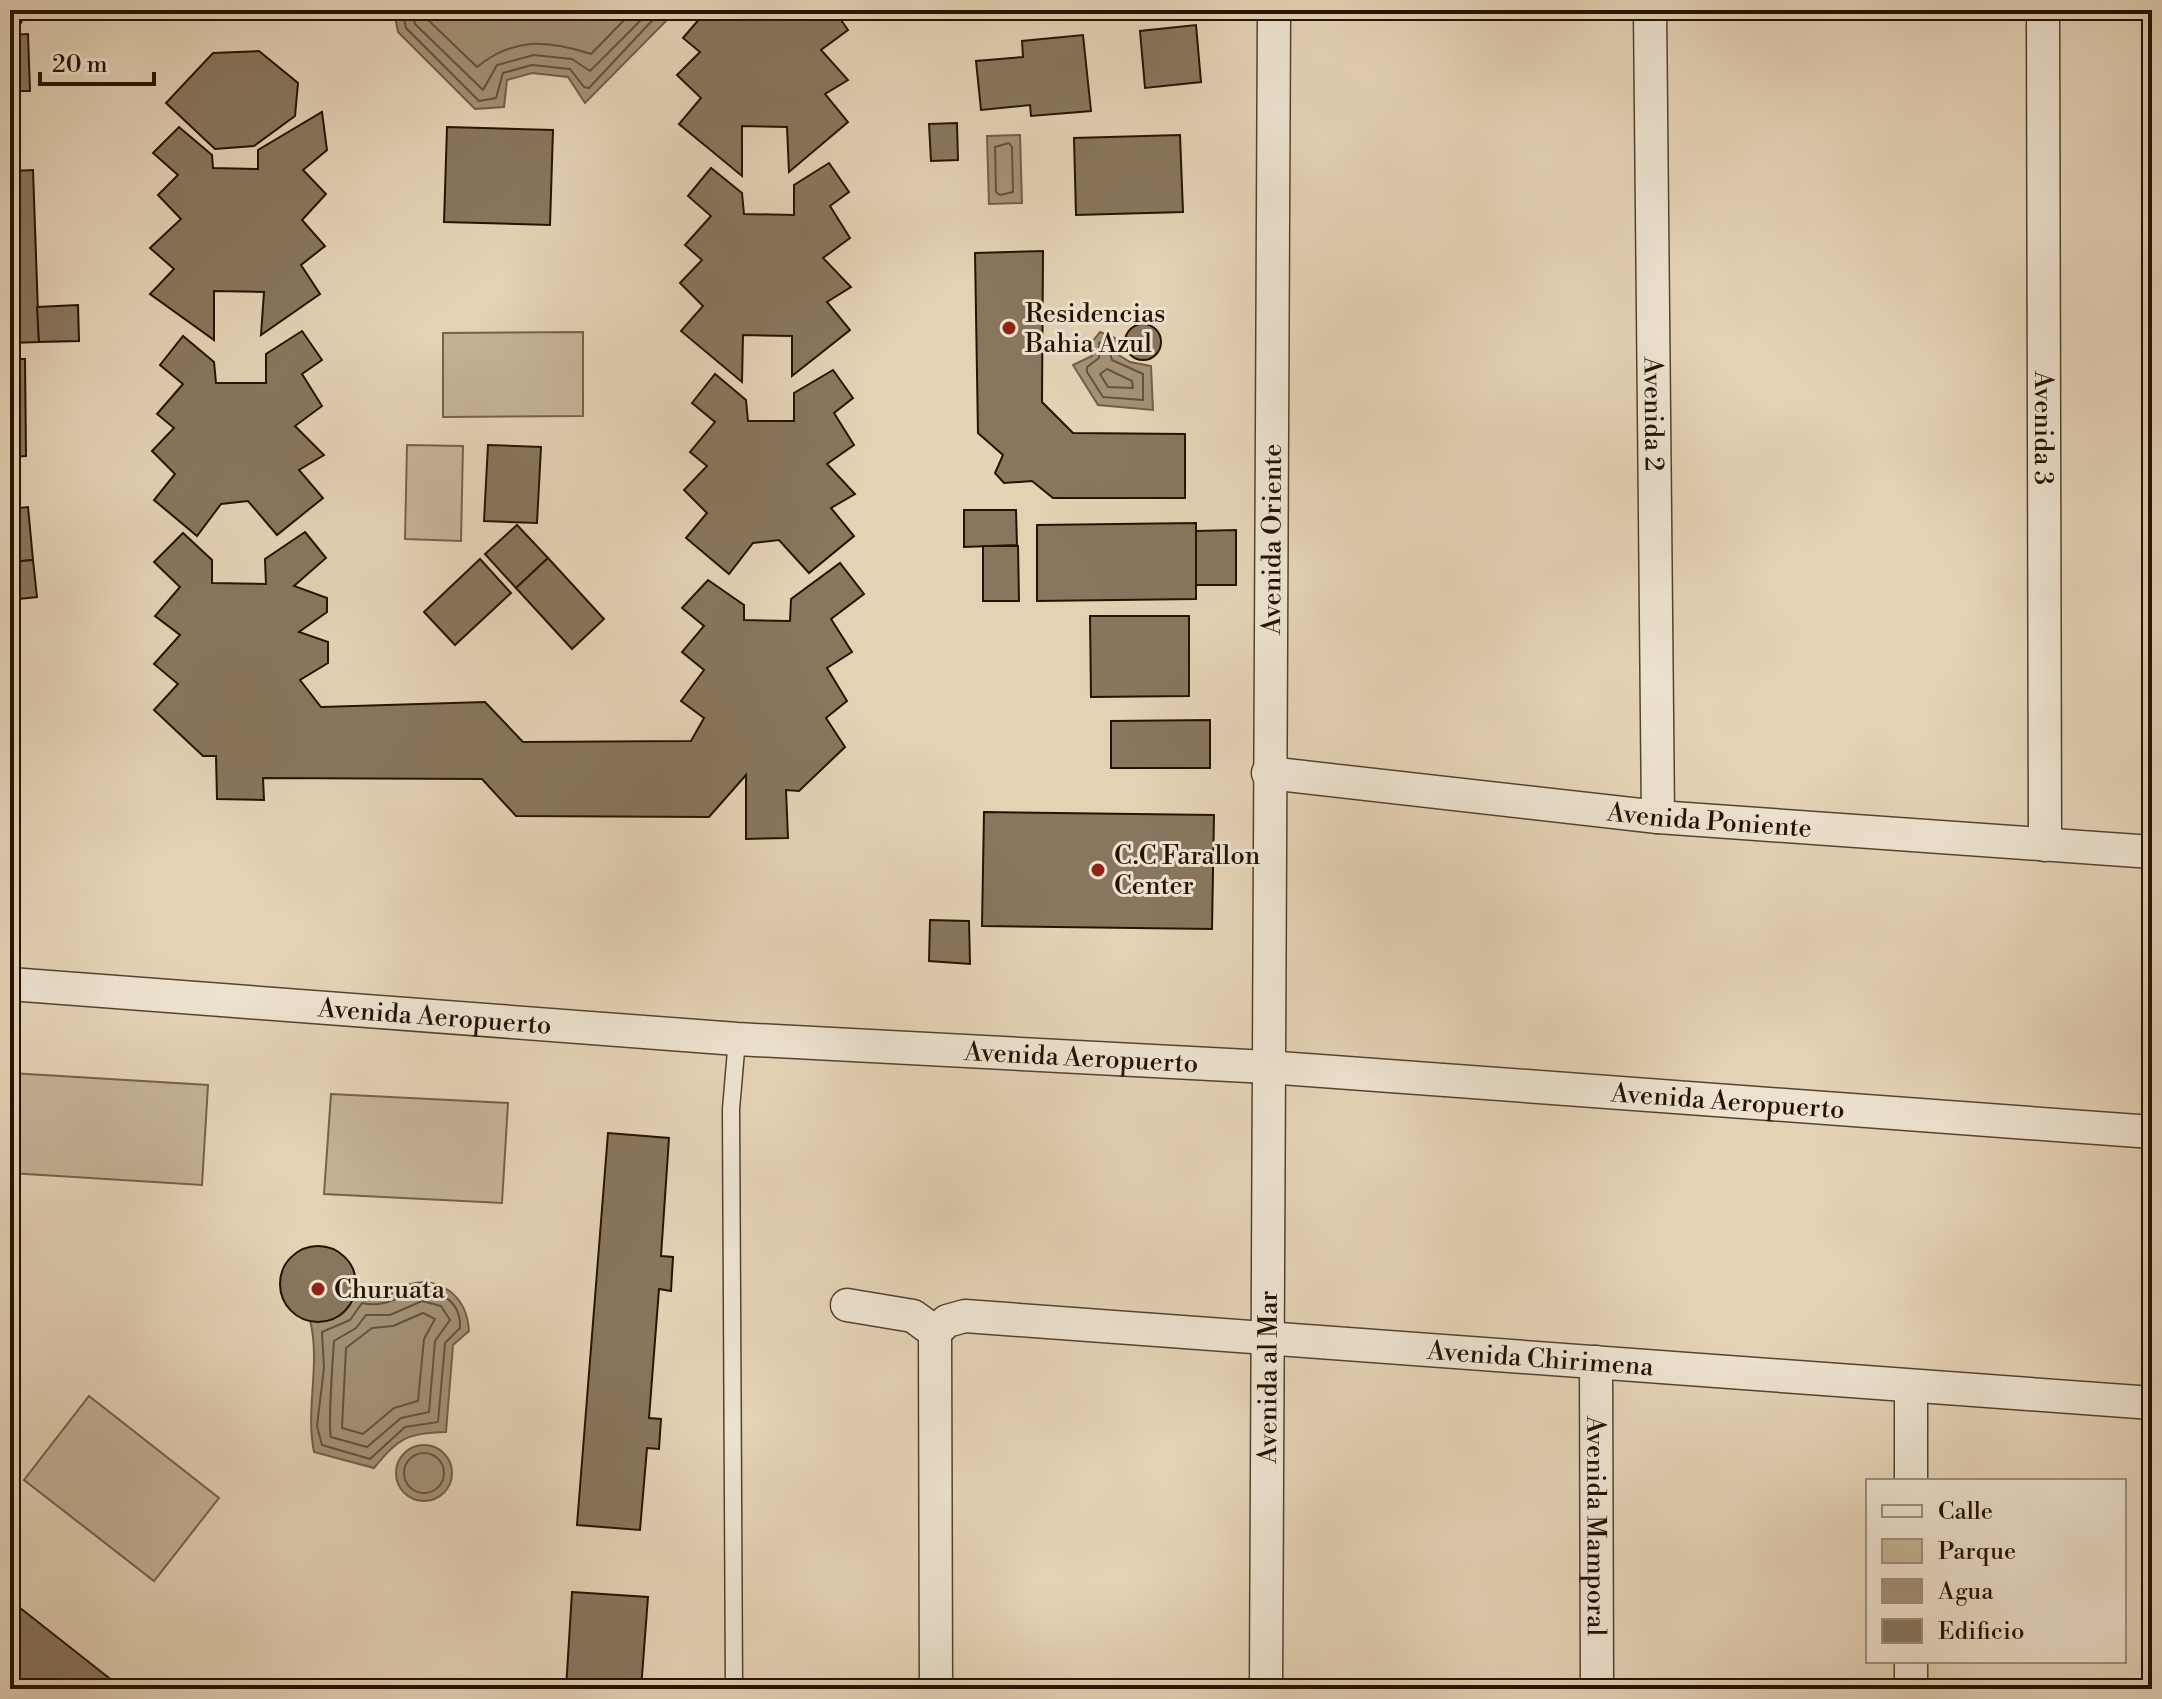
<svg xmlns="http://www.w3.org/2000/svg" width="2162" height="1699" font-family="'Libre Bodoni',serif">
  <rect width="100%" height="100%" fill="#e4d2b5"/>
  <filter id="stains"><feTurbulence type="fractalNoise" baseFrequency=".0025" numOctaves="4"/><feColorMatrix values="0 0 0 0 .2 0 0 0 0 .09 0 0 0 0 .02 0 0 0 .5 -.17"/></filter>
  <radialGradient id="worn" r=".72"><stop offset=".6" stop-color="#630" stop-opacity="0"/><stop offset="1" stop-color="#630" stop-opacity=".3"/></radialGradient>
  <g fill="#c4b296" stroke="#74624b" stroke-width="2">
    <path d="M583,332V416L443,417V333Z"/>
    <path d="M407,445L463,446L461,541L405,539Z"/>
    <path d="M11,1073L208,1085L202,1185L10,1173Z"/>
    <path d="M331,1094L508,1103L502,1203L324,1194Z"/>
    <path d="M89,1396L219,1498L154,1581L24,1480Z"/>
  </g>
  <g fill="#a39177" stroke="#715f47" stroke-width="2">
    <path d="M668,10L672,15L585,103L568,77L532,73L507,80L504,107L475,109L398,32L394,11Z"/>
    <path d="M1020,135L1022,203L989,204L987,136Z"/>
    <path d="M1100,332L1115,338L1117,354L1130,362L1151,366L1153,410L1098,405L1073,365L1092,356L1089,346Z"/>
    <path d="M357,1281C362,1291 369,1300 381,1298C390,1297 396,1289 404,1286C439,1273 467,1296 469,1331L453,1345L446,1432C406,1433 399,1438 374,1468L314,1452C305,1408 321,1365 310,1320C339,1325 353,1310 357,1281Z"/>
    <circle cx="424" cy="1473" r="28"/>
  </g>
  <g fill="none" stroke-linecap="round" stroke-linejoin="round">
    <g stroke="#64523c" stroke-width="2">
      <path d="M402,10L406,28L479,101L496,98L503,73L532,65L570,69L584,87L589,88L662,10"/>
      <path d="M412,10L415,24L483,90L497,65L534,55L572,59L590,71L651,10"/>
      <path d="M424,10L426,18L477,67C514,37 547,40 591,54L634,10"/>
      <path d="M1009,143L1012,147L1013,192L1000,195L996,192L995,147Z"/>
      <path d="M1106,341L1112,360L1143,374V400L1103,397L1087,372V367L1099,358V343Z"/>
      <path d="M1107,369L1132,381L1133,388L1108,387L1100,374Z"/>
      <path d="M428,1291C448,1295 461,1306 460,1328L445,1343L438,1422L405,1427L370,1459L322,1445L317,1426L324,1368L322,1332L350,1320L362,1303C392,1309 400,1291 428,1291Z"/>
      <path d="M422,1301L441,1306L450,1320L435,1341L429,1412L401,1418L367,1447L331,1437C328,1430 333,1355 334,1341L356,1328L366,1315H390Z"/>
      <path d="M423,1313L435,1319L424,1339L418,1401L394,1408L363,1434L342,1428L346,1348L372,1328L393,1326Z"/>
      <circle cx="424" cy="1473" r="20"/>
    </g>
  </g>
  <g fill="#88765e" stroke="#251300" stroke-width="2">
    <path d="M10,10H23L24,15L21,23L14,28H10Z"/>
    <path d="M707,10H834L848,30L821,50L848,80L825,94L848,122L789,172L787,127L742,126V176L679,124L701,98L677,75L700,52L683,38Z"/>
    <path d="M1196,25L1201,82L1145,88L1140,31Z"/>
    <path d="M28,34L30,91H10V35Z"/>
    <path d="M1083,35L1091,111L1031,116L1030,105L981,110L976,61L1023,57L1022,41Z"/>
    <path d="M259,51L298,83L295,116L254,146L215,149L166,103L213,53Z"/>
    <path d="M322,112L327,150L303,170L326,194L302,220L325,246L301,265L320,294L261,335L264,292L214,291V340L150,294L174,269L150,248L181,219L158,195L178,175L153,153L179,127L212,155L213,168L258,169V150Z"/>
    <path d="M957,123L958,160L931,161L929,124Z"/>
    <path d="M447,127L553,130L550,225L444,222Z"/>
    <path d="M1180,135L1183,212L1076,215L1074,138Z"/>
    <path d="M829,163L849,192L830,206L850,238L823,258L851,287L827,302L850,330L792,376V336L743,335L742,382L681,331L703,306L680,283L702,260L685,245L711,216L688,196L711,168L742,193L744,214L794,215V185Z"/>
    <path d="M33,170L39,342L10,343V171Z"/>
    <path d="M1043,251L1042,402L1073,433L1185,434V498H1053L1032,481L1004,483L995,473L1003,455L978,433L975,253Z"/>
    <path d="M78,305L79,341L39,342L37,307Z"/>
    <circle cx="1143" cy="342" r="18"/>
    <path d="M302,331L322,360L302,374L322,406L295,426L324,455L299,470L323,498L277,535L248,501L221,504L197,536L154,500L175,474L152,451L174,428L157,414L183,384L160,365L183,336L214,362L216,383H266V354Z"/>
    <path d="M10,359H25L26,456L10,457Z"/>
    <path d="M833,370L853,398L834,413L854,445L827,464L855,494L831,508L854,536L809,573L779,540L753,543L729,574L686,538L707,513L684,490L707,466L690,452L715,422L692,403L715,374L746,400L748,421H794V393Z"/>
    <path d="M488,445L541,447L537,523L484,521Z"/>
    <path d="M16,470L19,495L10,496V471Z"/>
    <path d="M28,507L33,560L10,562V509Z"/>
    <path d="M964,510H1016L1017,545L964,547Z"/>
    <path d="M1196,523V599L1037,601V525Z"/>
    <path d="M517,525L548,558L516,588L485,554Z"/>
    <path d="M1236,530V585H1196V531Z"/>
    <path d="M305,532L326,558L294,586L327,598V612L299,632L328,642V663L300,680L321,707L485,702L523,742L691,741L704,718L681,701L704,670L682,652L704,626L682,608L708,580L744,605V620L790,621L791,599L840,563L864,594L831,619L852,652L827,668L847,701L826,718L845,747L799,791L786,790L788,838L746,839V775L709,817L516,816L482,779L263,778L264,800L217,799L216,756H203L154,710L178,684L154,664L180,635L155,616L180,587L154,562L183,533L212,560V583L266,584L265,559Z"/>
    <path d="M983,546H1018L1019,601H983Z"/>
    <path d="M548,558L604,619L572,649L516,588Z"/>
    <path d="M480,559L511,593L455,645L424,612Z"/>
    <path d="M33,560L37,597L10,600V562Z"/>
    <path d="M1090,616H1189V696L1091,697Z"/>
    <path d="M1210,720V768H1111V721Z"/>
    <path d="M984,812L1214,815L1212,929L982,926Z"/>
    <path d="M930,920L969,921L970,964L929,961Z"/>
    <path d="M608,1133L669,1138L661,1256L673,1257L671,1291L659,1289L649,1418L661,1419L659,1449L647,1448L640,1530L577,1525Z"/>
    <circle cx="318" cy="1284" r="38"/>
    <path d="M572,1592L648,1597L641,1689H566Z"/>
    <path d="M10,1600L123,1689H10Z"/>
  </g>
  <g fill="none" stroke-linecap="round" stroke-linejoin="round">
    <g stroke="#55432d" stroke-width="19">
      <path id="lane" d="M734,1689L731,1109L737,1039"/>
    </g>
    <g stroke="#55432d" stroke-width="35">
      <g id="street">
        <path id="s1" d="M1650,10L1658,817"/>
        <path id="s2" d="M2043,10L2045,845"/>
        <path id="s3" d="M1268,773L1658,817L2152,852"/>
        <path id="s4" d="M10,984L737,1039L1267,1067L2152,1132"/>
        <path d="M847,1305L913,1316L935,1332"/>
        <path id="s5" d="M935,1332L947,1321L965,1316L2152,1403"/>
        <path d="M935,1332L936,1689"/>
        <path id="s6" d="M1596,1362L1597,1689"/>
        <path d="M1911,1481V1387"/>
        <path id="s7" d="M1266,1689L1274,10"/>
        <path d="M1911,1689V1661"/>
      </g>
    </g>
    <use href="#lane" stroke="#ede2cf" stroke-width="16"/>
    <use href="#street" stroke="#ede2cf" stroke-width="32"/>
  </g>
  <g fill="#8f2418" stroke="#ede2cf" stroke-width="3">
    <circle cx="1009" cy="328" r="8"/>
    <circle cx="1098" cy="870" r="8"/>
    <circle cx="318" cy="1289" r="8"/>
  </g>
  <g text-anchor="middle" stroke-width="6" stroke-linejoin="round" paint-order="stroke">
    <g font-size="26" fill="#251300" stroke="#ede2cf" text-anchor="start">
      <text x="1025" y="322">Residencias<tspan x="1025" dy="30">Bahia Azul</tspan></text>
      <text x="1114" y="864">C.C Farallon<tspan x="1114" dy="30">Center</tspan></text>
      <text x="334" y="1298">Churuata</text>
    </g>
    <g font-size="26" fill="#251300" stroke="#ede2cf">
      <text dy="9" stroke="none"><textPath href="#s1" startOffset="404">Avenida 2</textPath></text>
      <text dy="9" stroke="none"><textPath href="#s2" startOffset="418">Avenida 3</textPath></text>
      <text dy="9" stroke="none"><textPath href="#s7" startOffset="1150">Avenida Oriente</textPath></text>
      <text dy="9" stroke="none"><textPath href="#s3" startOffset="444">Avenida Poniente</textPath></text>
      <text dy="9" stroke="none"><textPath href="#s4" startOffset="426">Avenida Aeropuerto</textPath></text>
      <text dy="9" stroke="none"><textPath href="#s4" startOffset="1074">Avenida Aeropuerto</textPath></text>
      <text dy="9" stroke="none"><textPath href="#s4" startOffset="1722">Avenida Aeropuerto</textPath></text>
      <text dy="9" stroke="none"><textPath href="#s5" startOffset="612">Avenida Chirimena</textPath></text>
      <text dy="9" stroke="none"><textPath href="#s7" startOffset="312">Avenida al Mar</textPath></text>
      <text dy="9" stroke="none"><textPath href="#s6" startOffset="164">Avenida Mamporal</textPath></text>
    </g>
  </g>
  <rect width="2162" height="1699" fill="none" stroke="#e4d2b5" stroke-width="40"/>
  <rect x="12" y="12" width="2138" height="1675" fill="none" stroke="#251300" stroke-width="4"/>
  <rect x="20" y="20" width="2122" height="1659" fill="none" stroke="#251300" stroke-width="2"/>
  <rect x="1866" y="1479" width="260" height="184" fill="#ede2cf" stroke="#9d8f7c" stroke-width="2"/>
  <rect x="1882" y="1505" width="40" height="12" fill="#ede2cf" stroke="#9d8f7c" stroke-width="2"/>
  <text x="1938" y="1519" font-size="24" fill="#251300">Calle</text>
  <rect x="1882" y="1539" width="40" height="24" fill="#c4b296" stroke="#9d8f7c" stroke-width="2"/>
  <text x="1938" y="1559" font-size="24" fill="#251300">Parque</text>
  <rect x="1882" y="1579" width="40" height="24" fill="#a39177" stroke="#9d8f7c" stroke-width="2"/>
  <text x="1938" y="1599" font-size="24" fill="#251300">Agua</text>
  <rect x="1882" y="1619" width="40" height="24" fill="#88765e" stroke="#9d8f7c" stroke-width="2"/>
  <text x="1938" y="1639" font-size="24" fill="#251300">Edificio</text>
  <path d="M40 72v12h114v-12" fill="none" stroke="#251300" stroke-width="4"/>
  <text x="52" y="72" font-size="24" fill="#251300" stroke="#ede2cf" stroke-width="6" paint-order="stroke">20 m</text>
  <rect width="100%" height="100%" filter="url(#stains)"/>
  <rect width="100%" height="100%" fill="url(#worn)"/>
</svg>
